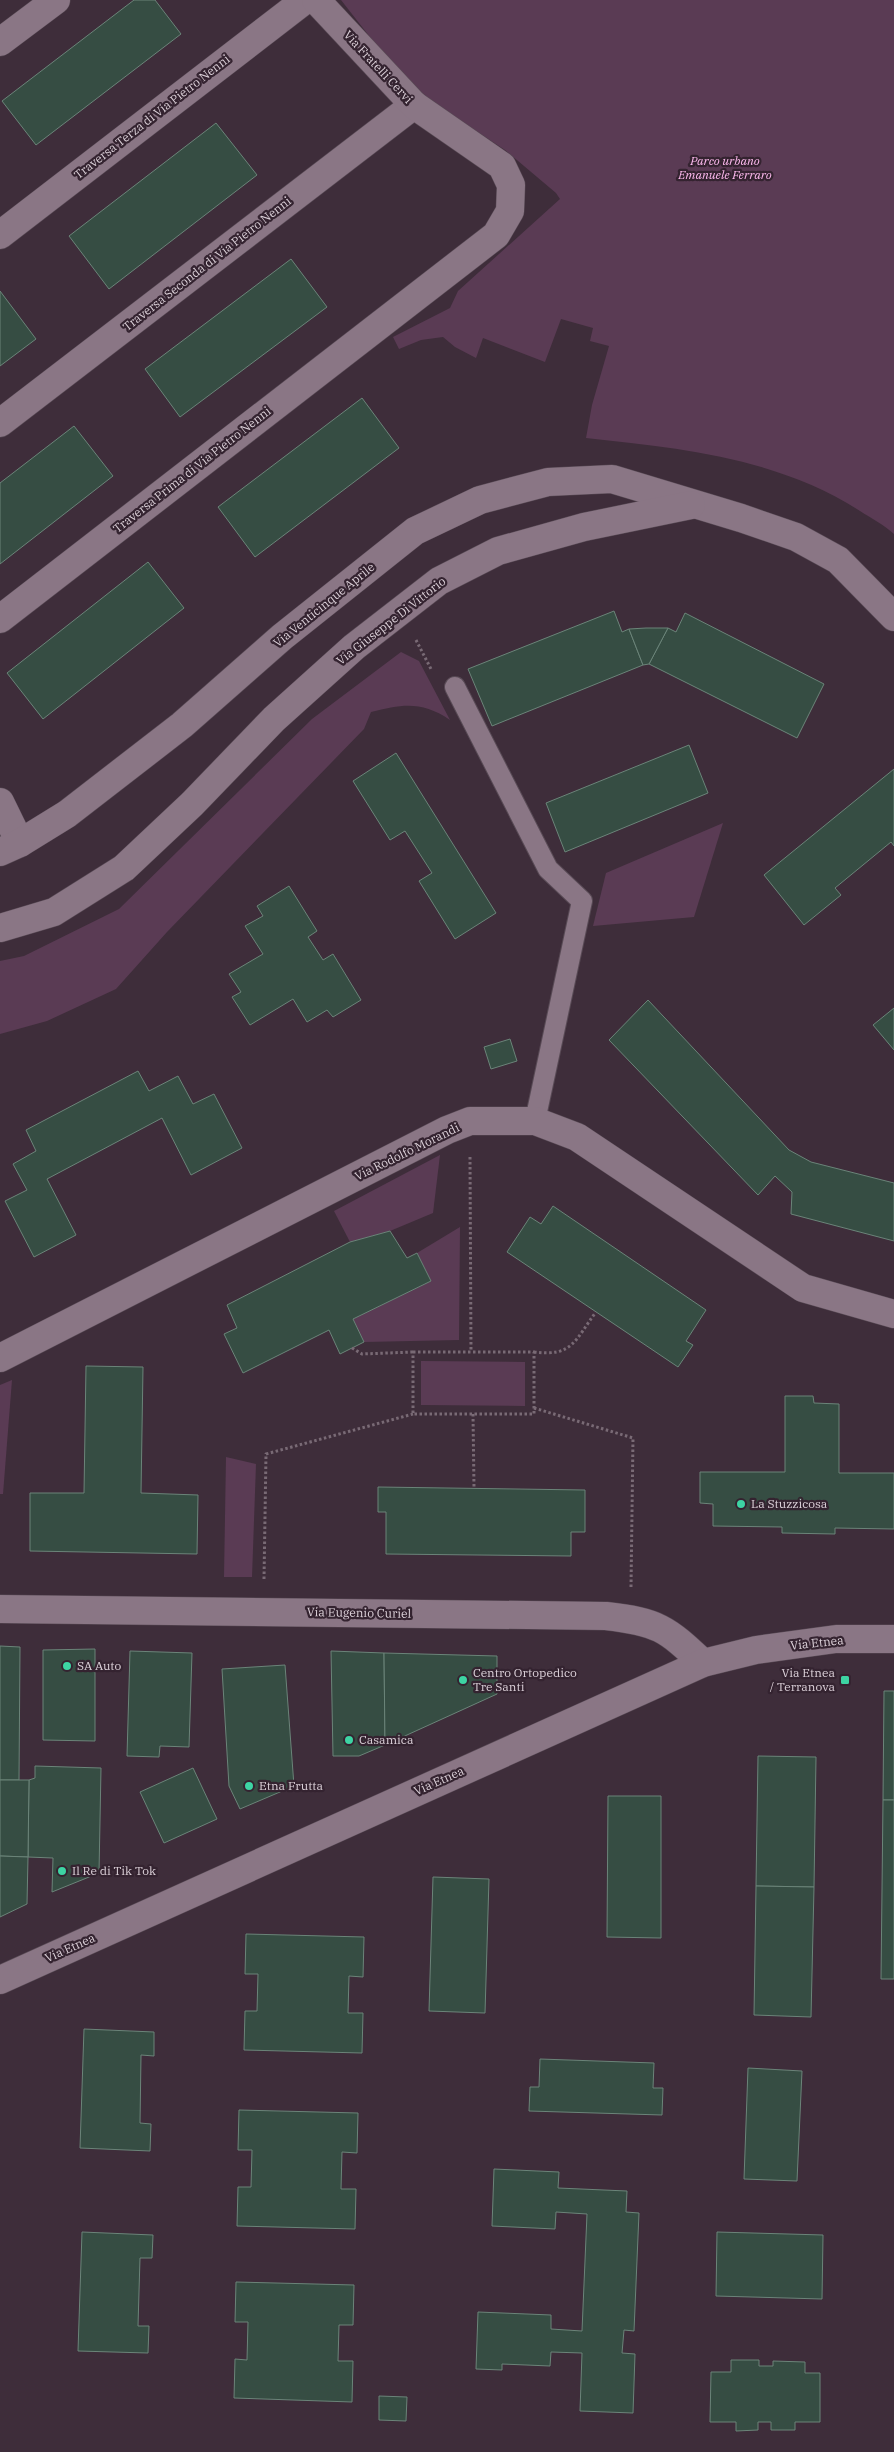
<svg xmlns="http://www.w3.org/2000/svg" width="894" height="2452" font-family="'IBM Plex Serif',serif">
  <rect width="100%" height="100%" fill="#3e2d3a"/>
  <g fill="#5a3b54">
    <path d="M341,0H894V534C884,525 871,518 860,511C778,458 680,448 586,438L592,405L609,346L590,341L593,328L561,319L545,362L483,338L476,358L455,347L443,337L421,340L399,349L393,337L450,308L458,291L560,199L556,193L505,150L427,99L377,46Z"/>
    <path d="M401,652L419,661L450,720C422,701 403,704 371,712L364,729L167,932L116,989L47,1021L0,1034V961L24,956L119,909L312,719Z"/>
    <path d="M723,823L694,917L593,926L606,873Z"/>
    <path d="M440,1155L433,1213L390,1231L350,1242L334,1211Z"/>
    <path d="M460,1227L459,1340L364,1342L353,1319L431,1281L417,1253Z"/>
    <path d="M421,1361L525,1362V1406L421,1405Z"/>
    <path d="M12,1380L3,1494H0V1385Z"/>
    <path d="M226,1457L256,1464L252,1577H224Z"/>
  </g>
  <g fill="#364d43" stroke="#6b8479">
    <path d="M134,0H155L181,34L36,145L2,101Z"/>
    <path d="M216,123L257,175L109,289L69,236Z"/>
    <path d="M291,259L327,307L180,417L145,369Z"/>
    <path d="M0,291L36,339L0,366Z"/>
    <path d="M362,398L399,448L255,557L218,507Z"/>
    <path d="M74,426L113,476L0,564V483Z"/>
    <path d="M148,562L184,608L43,719L7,673Z"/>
    <path d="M614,611L622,632L629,629L643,665L492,726L468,669Z"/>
    <path d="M685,613L824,684L797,738L649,664L668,628L676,632Z"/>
    <path d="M646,628H668L649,664L643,665L629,629Z"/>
    <path d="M689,745L708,793L565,852L546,803Z"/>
    <path d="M396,753L496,913L455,939L419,881L432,873L405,831L390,840L353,781Z"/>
    <path d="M894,769V846L891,842L835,888L841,895L804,925L764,875Z"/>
    <path d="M289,886L317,931L308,937L323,960L333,954L361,1000L333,1017L327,1010L307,1022L293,999L250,1025L232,997L241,992L229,974L263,954L245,926L263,916L257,906Z"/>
    <path d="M648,1000L789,1150L811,1162L894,1183V1241L791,1214L792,1192L775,1176L758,1195L609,1040Z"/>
    <path d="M894,1008V1050L873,1025Z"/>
    <path d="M510,1039L517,1061L491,1069L484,1047Z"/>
    <path d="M138,1071L149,1091L178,1076L193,1104L214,1094L242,1148L191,1175L162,1118L47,1179L76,1235L34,1257L5,1201L27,1190L13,1164L36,1151L26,1130Z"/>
    <path d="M553,1206L706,1310L686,1341L693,1345L678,1367L507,1252L530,1217L541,1224Z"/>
    <path d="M390,1231L407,1258L417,1253L431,1281L353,1319L364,1342L340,1354L329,1330L243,1373L224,1334L237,1328L227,1305L350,1242Z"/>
    <path d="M86,1366L143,1367L141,1493L198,1495L197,1554L30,1551V1493H84Z"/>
    <path d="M785,1396H813L814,1403L839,1404V1473H894V1529L835,1528V1534L782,1533V1527L713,1526V1504L700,1503V1472H785Z"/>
    <path d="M378,1487L585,1490V1532H571V1556L386,1554V1512H378Z"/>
    <path d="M0,1646L20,1647L19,1780H0Z"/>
    <path d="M95,1649V1741L43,1740V1650Z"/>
    <path d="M130,1651L192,1653L189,1747L160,1746L159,1757L127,1756Z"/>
    <path d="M331,1651L384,1653L385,1745L359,1756H333Z"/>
    <path d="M384,1653L497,1656V1694L385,1745Z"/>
    <path d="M285,1665L294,1786L240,1809L229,1786L222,1669Z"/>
    <path d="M884,1691H894V1800H883Z"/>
    <path d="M758,1756L816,1757L814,1887L756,1886Z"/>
    <path d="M35,1766L101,1768L99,1873L52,1892L53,1858L28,1857L29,1780L35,1778Z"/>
    <path d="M193,1768L217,1819L164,1843L140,1792Z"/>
    <path d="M0,1780H29L28,1857L0,1856Z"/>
    <path d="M608,1796H661V1938L607,1937Z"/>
    <path d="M883,1800H894V1979H881Z"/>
    <path d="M0,1856L28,1857L27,1904L0,1917Z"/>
    <path d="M433,1877L489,1879L485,2013L429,2011Z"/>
    <path d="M756,1886L814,1887L811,2017L754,2015Z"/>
    <path d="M246,1934L364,1937L363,1977L349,1976L348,2013H363L362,2053L244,2050L245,2011H257L258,1974H245Z"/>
    <path d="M84,2029L154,2032V2056L141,2055L140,2123L151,2124L150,2151L80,2148Z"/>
    <path d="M540,2059L654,2063L653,2088H663L662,2115L529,2111L530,2087H539Z"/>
    <path d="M748,2068L802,2071L797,2181L744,2179Z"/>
    <path d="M239,2110L358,2113L357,2153L342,2152L341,2189H356L355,2229L237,2226L238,2187H251L252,2150H238Z"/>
    <path d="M494,2169L559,2172L558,2188L627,2191L626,2212L639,2213L634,2331L624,2330L622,2353L635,2354L633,2413L580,2411L582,2353L551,2352L550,2366L502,2364V2370L476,2369L478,2312L551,2315V2329L582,2331L587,2214L556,2212L555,2229L492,2226Z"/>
    <path d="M82,2232L153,2235L152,2258H140L138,2326H149L148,2353L78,2351Z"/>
    <path d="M717,2232L823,2235L822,2299L716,2296Z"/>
    <path d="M236,2282L354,2285L353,2325H339L338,2361H353L352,2402L234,2398L235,2359L247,2360L248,2322H235Z"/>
    <path d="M731,2360H759V2366H773V2361L805,2362V2373H820V2422H795V2430H771V2422H758V2430L736,2431V2422H710L711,2372H731Z"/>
    <path d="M379,2396L407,2397L406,2421L379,2420Z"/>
  </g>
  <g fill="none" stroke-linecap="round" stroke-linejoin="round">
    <g stroke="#584a55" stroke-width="22">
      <path id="service" d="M455,687L548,869L582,901L535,1121"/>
    </g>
    <g stroke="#584a55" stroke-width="29">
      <g id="minor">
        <path d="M0,42L56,0"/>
        <path d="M0,235L305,0"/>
        <path d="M0,423L414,105"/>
        <path d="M0,619L496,235L510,211L511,185L502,166L414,105L316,0"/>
        <path d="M0,802L20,843"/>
        <path d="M0,1358L447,1130L470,1121H535L577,1137L803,1288L894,1314"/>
      </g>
    </g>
    <g stroke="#584a55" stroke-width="29">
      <g id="tertiary">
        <path d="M0,852L20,843L67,814L182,725L282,637L415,531L480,500L548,482L612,479L741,518L796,537L838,560L894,617"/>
        <path d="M0,928L54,912L124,868L192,804L274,719L354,647L439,581L498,551L584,527L691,505"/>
        <path d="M0,1609L606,1616C658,1622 666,1628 703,1663"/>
      </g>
    </g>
    <g stroke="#584a55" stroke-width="29">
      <path id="secondary" d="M0,1980L703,1663L756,1650L836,1639H894"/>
    </g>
    <g stroke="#796a75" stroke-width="3" stroke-dasharray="2.5 2.5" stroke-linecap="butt">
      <path d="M416,640L431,669"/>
      <path d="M470,1157L471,1352"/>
      <path d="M352,1348L362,1354L413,1352"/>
      <rect x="413" y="1352" width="121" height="62"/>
      <path d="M534,1352C573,1357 575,1340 596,1312"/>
      <path d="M534,1408L633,1438L631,1587"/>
      <path d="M473,1414L474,1488"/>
      <path d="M264,1579L266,1454L413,1414"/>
    </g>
    <use href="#service" stroke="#8a7685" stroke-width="20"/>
    <use href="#minor" stroke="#8a7685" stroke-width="28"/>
    <use href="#tertiary" stroke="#8a7685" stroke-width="28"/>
    <use href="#secondary" stroke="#8a7685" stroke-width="28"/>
  </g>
  <g fill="#3dd4a3" stroke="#342330" stroke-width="2">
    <circle cx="741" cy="1504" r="5"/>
    <circle cx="67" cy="1666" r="5"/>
    <circle cx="463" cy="1680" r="5"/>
    <rect x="840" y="1675" width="10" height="10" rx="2.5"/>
    <circle cx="349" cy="1740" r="5"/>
    <circle cx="249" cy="1786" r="5"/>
    <circle cx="62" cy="1871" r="5"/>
  </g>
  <g text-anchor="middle" stroke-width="4.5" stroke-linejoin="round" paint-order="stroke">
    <g font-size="12" fill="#dcd1d9" stroke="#342330">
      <text transform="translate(378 67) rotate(47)" y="4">Via Fratelli Cervi</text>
      <text transform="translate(152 117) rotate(-38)" y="4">Traversa Terza di Via Pietro Nenni</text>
      <text transform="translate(207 264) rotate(-38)" y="4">Traversa Seconda di Via Pietro Nenni</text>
      <text transform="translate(192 470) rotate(-38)" y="4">Traversa Prima di Via Pietro Nenni</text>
      <text transform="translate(324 605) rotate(-39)" y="4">Via Venticinque Aprile</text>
      <text transform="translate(391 621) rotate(-38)" y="4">Via Giuseppe Di Vittorio</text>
      <text transform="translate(407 1152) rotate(-26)" y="4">Via Rodolfo Morandi</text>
      <text transform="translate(359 1613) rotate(1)" y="4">Via Eugenio Curiel</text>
      <text transform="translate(817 1643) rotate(-6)" y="4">Via Etnea</text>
      <text transform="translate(439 1781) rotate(-24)" y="4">Via Etnea</text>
      <text transform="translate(70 1948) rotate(-24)" y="4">Via Etnea</text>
    </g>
    <g font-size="12" font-style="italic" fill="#febaef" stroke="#342330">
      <text x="725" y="165">Parco urbano<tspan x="725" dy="14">Emanuele Ferraro</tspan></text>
    </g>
    <g font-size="12" fill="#dcd1d9" stroke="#342330" text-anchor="start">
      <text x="751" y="1508">La Stuzzicosa</text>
      <text x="77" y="1670">SA Auto</text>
      <text x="473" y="1677">Centro Ortopedico<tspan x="473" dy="14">Tre Santi</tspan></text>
      <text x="835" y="1677" text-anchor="end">Via Etnea<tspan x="835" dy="14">/ Terranova</tspan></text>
      <text x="359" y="1744">Casamica</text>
      <text x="259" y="1790">Etna Frutta</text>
      <text x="72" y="1875">Il Re di Tik Tok</text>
    </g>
  </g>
</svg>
